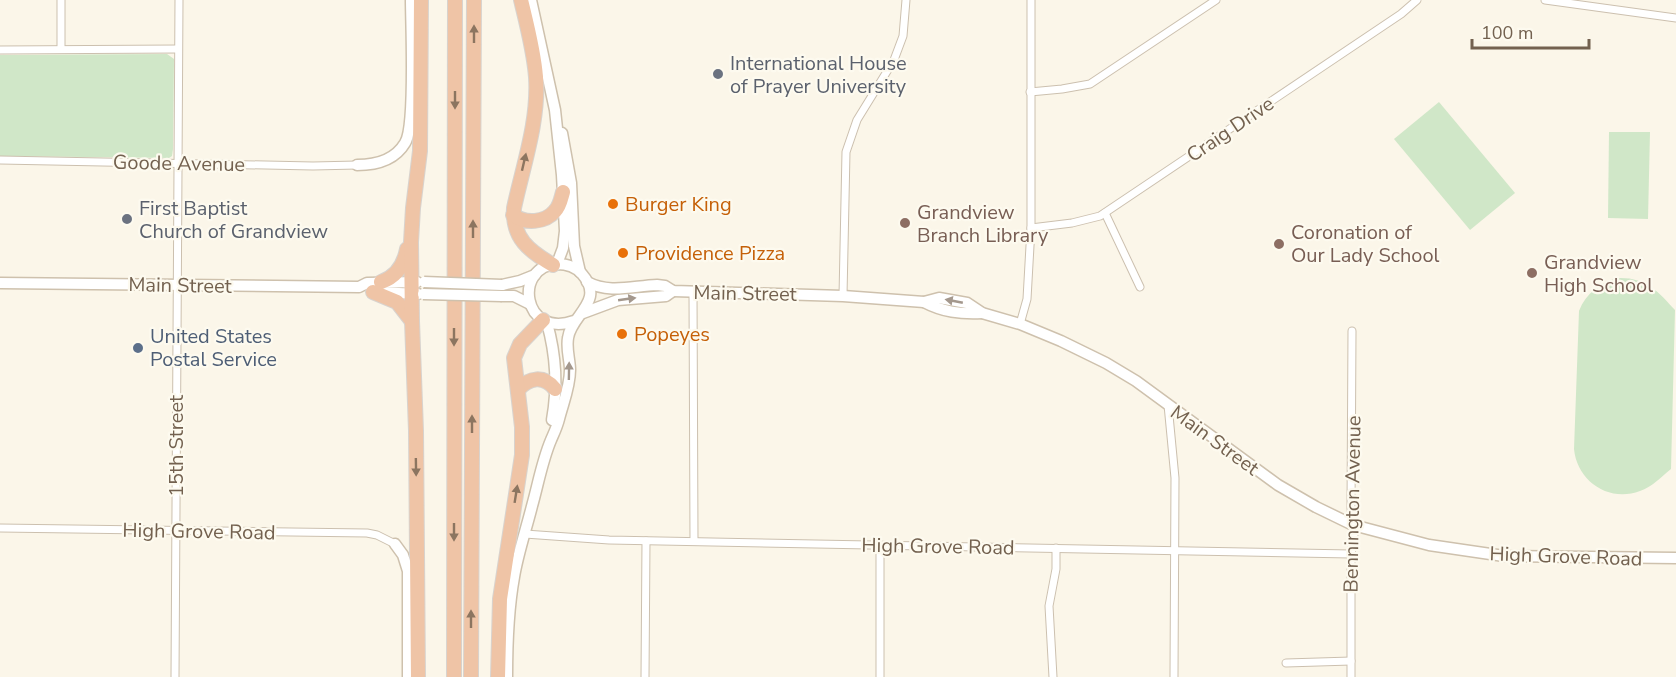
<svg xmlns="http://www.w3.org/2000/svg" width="1676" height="677" font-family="'Nunito Sans',sans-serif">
  <rect width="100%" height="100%" fill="#fbf6e9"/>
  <g fill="#d0e7c8">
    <path d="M167,54L174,59L173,149L172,156L169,158L0,156V55Z"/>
    <path d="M1439,102L1515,193L1470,230L1394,139Z"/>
    <path d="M1609,132H1650L1648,219L1608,218Z"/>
    <path d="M1618,278C1645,277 1658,291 1675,310L1671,469C1661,477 1652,487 1640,491C1609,503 1577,481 1574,449L1579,311C1586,293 1600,283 1618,278Z"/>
  </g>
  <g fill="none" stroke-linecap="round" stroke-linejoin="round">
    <g stroke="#ccc0af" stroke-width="9">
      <g id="street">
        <path d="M1545,0L1676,18"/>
        <path d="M61,49V0"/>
        <path d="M0,50L178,49"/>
        <path d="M1030,92L1062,89L1090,84L1216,0"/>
        <path d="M0,160L313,166L357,165"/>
        <path d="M1105,213L1140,287"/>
        <path d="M1031,228L1072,223L1100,216L1401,14L1417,0"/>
        <path d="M693,292L694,541"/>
        <path d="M843,296L846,152L857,120L894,60L903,36L906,0"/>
        <path d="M1020,324L1027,299L1031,228V0"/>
        <path d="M1168,405L1175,478L1174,677"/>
        <path d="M0,528L367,533L377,535L395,544"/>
        <path d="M525,534L609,540L1351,554"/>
        <path d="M880,545V677"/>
        <path d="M1286,663L1351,661"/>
        <path d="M175,677L179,0"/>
        <path d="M645,677L646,541"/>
        <path d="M1053,677L1049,606L1056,569V548"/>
        <path d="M1351,677V554L1354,536L1351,508L1352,331"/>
      </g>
    </g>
    <g stroke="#cec1ad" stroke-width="13">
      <g id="secondary">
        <path d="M531,0L555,110L562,175L565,231L563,248L557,264"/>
        <path d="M562,133L571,183L574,246L580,272"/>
        <path d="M357,165C376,165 395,160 405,143C416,126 411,25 411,0"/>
        <path d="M587,282C610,294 632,286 657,285L665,286L673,291L843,296L924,302L939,298L967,303L982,313L1020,324L1061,341L1106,363L1136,381L1278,485L1316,507L1353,525L1429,545L1504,556L1676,558"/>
        <path d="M0,283L359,287L367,283L417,282"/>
        <path d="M502,285L520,281L535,275"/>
        <path d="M379,292L418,294"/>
        <path d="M502,296H514L530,304"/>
        <path d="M924,302C943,312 960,314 982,313"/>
        <path d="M583,313L618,300L666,296L673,291"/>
        <path d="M547,323C556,355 558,387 552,420"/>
        <path d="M395,544L403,555L408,571V677"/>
        <path d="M507,677C507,643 508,610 514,577C518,553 526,530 532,506C538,485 542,461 551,440C554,433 557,427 559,419C563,403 570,387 570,370C570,360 566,349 568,338C571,315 606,301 582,274C576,267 567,264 557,264C513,266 522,339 574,321"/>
      </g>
    </g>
    <g stroke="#d8d3ce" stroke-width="16">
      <g id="highway">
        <path d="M521,0C527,25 534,51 536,77C539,121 523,166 514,208C512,238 529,251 553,265"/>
        <path d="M513,215C525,224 545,223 555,211C560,206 561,199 563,192"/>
        <path d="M381,282C396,277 404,265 407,249"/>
        <path d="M373,292L397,302L411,320"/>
        <path d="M518,390C529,377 544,375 555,389"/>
        <path d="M418,677L416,431L412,321L411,242L413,208L420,151L421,0"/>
        <path d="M454,677L455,0"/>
        <path d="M471,677L474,0"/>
        <path d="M498,677L500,599L522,455V427L514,358L520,344L543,320"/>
      </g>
    </g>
    <use href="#street" stroke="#fff" stroke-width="7"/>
    <use href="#secondary" stroke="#fff" stroke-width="10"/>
    <use href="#highway" stroke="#efc4a6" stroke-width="14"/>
    <g stroke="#cec1ad" stroke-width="13" stroke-linecap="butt">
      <g id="secondary-bridge">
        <path d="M424,282L502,285"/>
        <path d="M423,294L502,296"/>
      </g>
    </g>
    <use href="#secondary-bridge" stroke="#fff" stroke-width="10"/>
  </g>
  <defs><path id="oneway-solid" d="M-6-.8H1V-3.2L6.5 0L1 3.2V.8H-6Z" transform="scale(1.5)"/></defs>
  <g fill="#8c7560">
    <use href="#oneway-solid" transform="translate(474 34) rotate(-90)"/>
    <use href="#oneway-solid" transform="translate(455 100) rotate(90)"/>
    <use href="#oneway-solid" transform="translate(524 162) rotate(-77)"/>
    <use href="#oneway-solid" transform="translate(473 229) rotate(-90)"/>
    <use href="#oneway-solid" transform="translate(454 337) rotate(90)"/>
    <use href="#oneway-solid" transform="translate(472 424) rotate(-90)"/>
    <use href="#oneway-solid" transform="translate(416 467) rotate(89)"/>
    <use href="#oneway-solid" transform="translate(516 494) rotate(-81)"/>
    <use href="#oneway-solid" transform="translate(454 532) rotate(90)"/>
    <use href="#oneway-solid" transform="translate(471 619) rotate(-90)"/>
  </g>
  <g fill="#a4988d">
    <use href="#oneway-solid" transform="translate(627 299) rotate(-8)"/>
    <use href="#oneway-solid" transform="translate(954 301) rotate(-169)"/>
    <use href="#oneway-solid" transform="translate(569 371) rotate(-89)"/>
  </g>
  <g fill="#6b7280" stroke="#fdfaef" stroke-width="2">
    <circle cx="718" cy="74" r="6"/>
    <circle cx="127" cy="219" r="6"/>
  </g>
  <g fill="#e8710a" stroke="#fdfaef" stroke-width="2">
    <circle cx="613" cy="204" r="6"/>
    <circle cx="623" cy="253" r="6"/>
    <circle cx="622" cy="334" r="6"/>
  </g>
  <g fill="#8d6e63" stroke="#fdfaef" stroke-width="2">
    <circle cx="905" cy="223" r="6"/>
    <circle cx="1279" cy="244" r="6"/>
    <circle cx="1532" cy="273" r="6"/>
  </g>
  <circle fill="#5c6f8a" stroke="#fdfaef" stroke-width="2" cx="138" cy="348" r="6"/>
  <g text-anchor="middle" stroke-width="4.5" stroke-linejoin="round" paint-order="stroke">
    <g font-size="20" fill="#5b616d" stroke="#fdfaef" text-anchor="start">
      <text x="730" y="70">International House<tspan x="730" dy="23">of Prayer University</tspan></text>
      <text x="139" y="215">First Baptist<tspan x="139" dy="23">Church of Grandview</tspan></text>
    </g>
    <g font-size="20" fill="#73614f" stroke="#fdfaef">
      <text transform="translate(1230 129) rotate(-34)" y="7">Craig Drive</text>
      <text transform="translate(179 163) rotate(1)" y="7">Goode Avenue</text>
      <text transform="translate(180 285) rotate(1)" y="7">Main Street</text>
      <text transform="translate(745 293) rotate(1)" y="7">Main Street</text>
      <text transform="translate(1215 440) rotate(36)" y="7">Main Street</text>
      <text transform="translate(176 446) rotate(-90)" y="7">15th Street</text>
      <text transform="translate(1352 504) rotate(-89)" y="7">Bennington Avenue</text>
      <text transform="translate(199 531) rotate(1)" y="7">High Grove Road</text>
      <text transform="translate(938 546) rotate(1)" y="7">High Grove Road</text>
      <text transform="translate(1566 556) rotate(2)" y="7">High Grove Road</text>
    </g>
    <g font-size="20" fill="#c56008" stroke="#fdfaef" text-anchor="start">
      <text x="625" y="211">Burger King</text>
      <text x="635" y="260">Providence Pizza</text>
      <text x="634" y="341">Popeyes</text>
    </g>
    <g font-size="20" fill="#785e54" stroke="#fdfaef" text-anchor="start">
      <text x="917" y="219">Grandview<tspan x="917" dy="23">Branch Library</tspan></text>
      <text x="1291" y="239">Coronation of<tspan x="1291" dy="23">Our Lady School</tspan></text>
      <text x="1544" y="269">Grandview<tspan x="1544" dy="23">High School</tspan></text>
    </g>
    <g font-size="20" fill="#4e5e75" stroke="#fdfaef" text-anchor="start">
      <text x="150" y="343">United States<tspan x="150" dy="23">Postal Service</tspan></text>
    </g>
  </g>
  <path d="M1472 39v9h117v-9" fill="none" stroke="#73614f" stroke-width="3"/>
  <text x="1481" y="39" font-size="18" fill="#73614f" stroke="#fdfaef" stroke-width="4.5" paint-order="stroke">100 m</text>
</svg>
